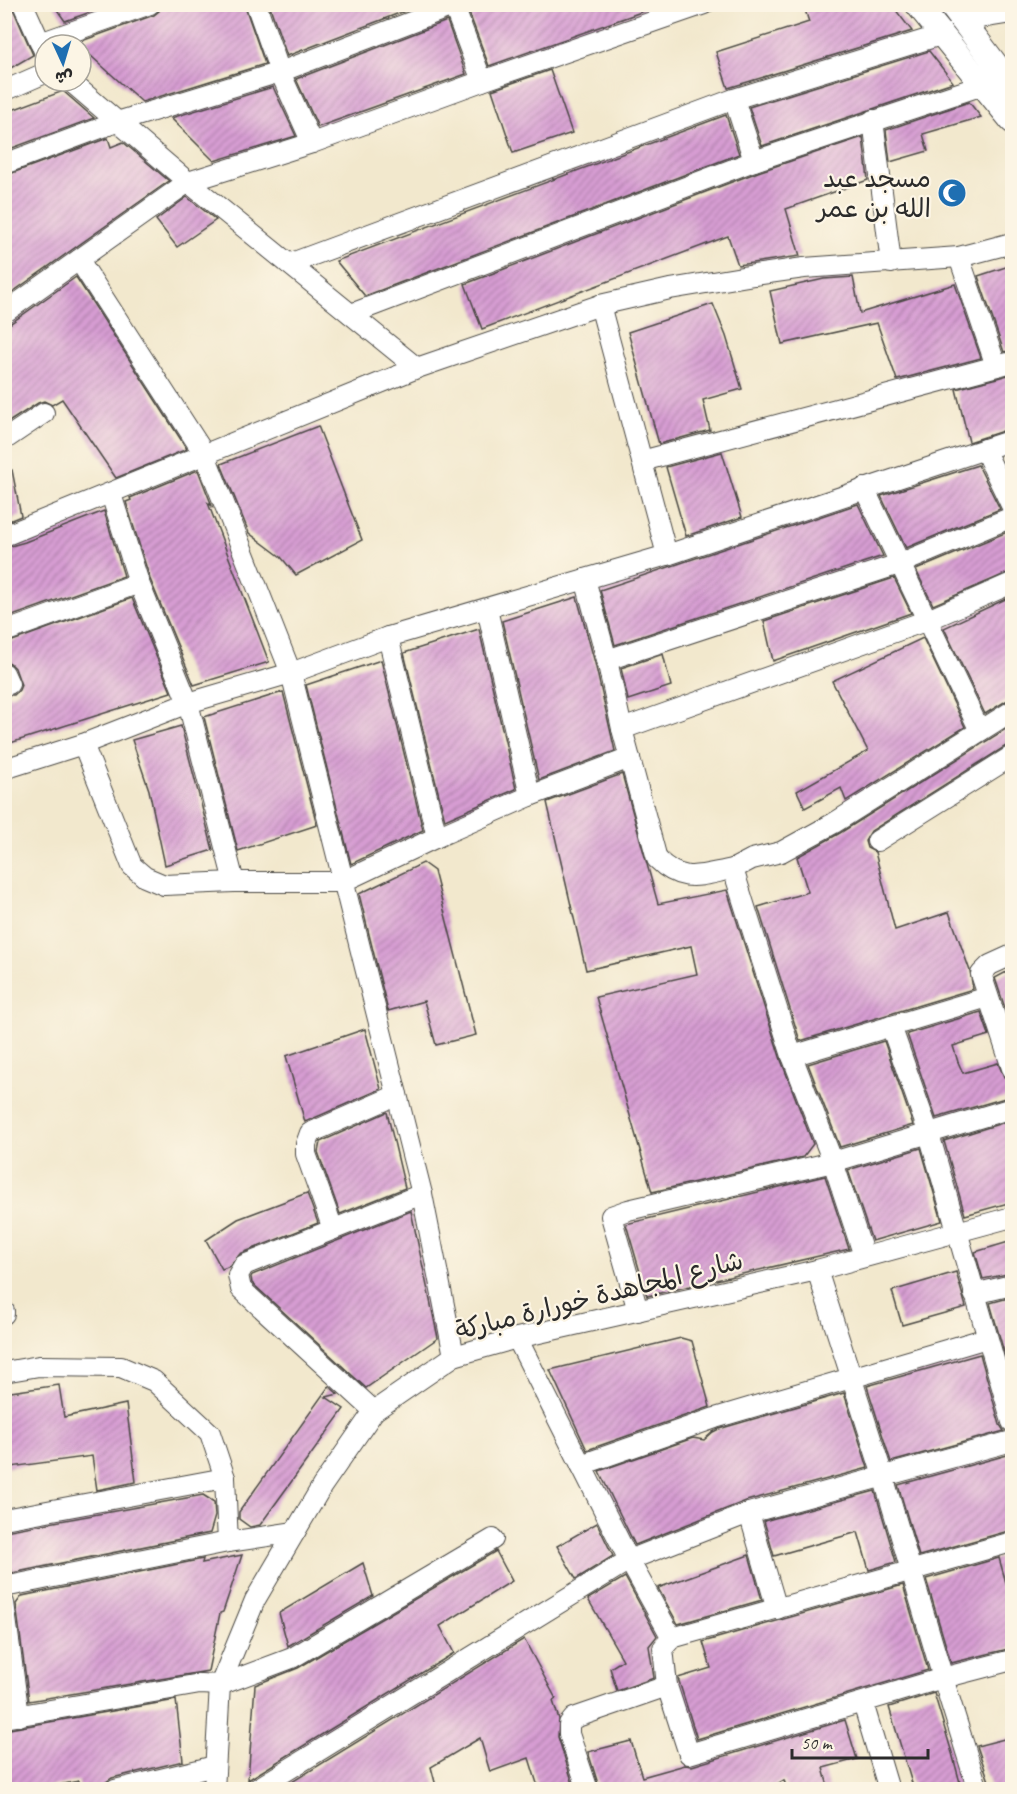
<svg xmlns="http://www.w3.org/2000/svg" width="1017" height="1794" font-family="Caveat,'Playpen Sans Arabic',sans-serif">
  <defs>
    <pattern id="building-hatch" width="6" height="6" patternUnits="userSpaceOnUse" patternTransform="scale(1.5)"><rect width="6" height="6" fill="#d79dd3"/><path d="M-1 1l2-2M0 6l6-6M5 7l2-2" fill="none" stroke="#af80ab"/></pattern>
  </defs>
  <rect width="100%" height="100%" fill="#fcf5e5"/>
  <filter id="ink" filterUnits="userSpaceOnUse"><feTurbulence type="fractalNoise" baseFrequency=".0167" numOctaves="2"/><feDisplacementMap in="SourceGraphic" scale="12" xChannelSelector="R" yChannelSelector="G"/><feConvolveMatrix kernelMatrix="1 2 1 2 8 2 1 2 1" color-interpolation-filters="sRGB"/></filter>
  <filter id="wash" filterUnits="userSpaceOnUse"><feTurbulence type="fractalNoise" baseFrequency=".008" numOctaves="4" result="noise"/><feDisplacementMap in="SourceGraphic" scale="24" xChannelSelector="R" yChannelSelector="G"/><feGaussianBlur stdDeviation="1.35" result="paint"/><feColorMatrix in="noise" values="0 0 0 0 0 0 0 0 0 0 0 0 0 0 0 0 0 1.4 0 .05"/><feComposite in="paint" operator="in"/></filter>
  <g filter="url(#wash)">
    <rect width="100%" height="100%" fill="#f2e8cd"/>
    <g id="blocks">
      <g fill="url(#building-hatch)">
        <path d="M4,4H11L33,55L4,72Z"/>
        <path d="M53,4H113L65,21Z"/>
        <path d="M244,4L265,64L142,102L81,47V45L76,43L154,15L159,11L162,5Z"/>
        <path d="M269,4H423L287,56Z"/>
        <path d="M470,4H657L658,6L489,66L468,10Z"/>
        <path d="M803,4H887L890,10L895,9L912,31L728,88L716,52L809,22Z"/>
        <path d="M447,21L466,74L318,127L296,79Z"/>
        <path d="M929,51L953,82L762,146L749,107Z"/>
        <path d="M550,70L572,133L513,153L492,90Z"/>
        <path d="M273,87L296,136L214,161L171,118Z"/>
        <path d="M63,91L94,118L4,151V113Z"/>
        <path d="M969,102L981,117L923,134L928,151L890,162L886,130Z"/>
        <path d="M726,115L739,154L365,296L336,261Z"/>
        <path d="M863,137L868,180L786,209L800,256L738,265L728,236L482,329L465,284L758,172Z"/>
        <path d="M108,138L111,147L123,142L169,181L4,298V176Z"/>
        <path d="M187,197L216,220L177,247L156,220Z"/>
        <path d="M1012,265V350L1004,352L978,276Z"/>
        <path d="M76,277L187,449L116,478L62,399L52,405L44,401L38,403L4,425V325L11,323Z"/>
        <path d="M853,277L860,313L955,284L981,358L897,380L877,323L782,344L770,291L824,279Z"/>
        <path d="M713,304L726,336L742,389L703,400L710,430L659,444L628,332Z"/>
        <path d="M1012,374V428L969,442L956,389Z"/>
        <path d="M318,426L362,540L296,575L281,557L249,533L221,464Z"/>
        <path d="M722,452L742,517L686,536L666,467Z"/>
        <path d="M978,465L1000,509L906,548L881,496Z"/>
        <path d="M4,470H12L21,516L4,523Z"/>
        <path d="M198,470L212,506L208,503L269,662L194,685L150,579L126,502L131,500L130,498Z"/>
        <path d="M858,504L883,556L615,645L600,590Z"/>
        <path d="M104,511L124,576L4,619V548L25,542Z"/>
        <path d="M1012,530V571L933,605L916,570Z"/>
        <path d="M894,578L911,613L773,661L764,621Z"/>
        <path d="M1012,596V699L1006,701L985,714L944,628Z"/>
        <path d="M577,597L595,663L615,751L539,780L502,621Z"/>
        <path d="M132,598L171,692L4,745V695H14L19,690L21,685L15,668L10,663L4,661V644Z"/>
        <path d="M479,629L516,789L445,820L404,653Z"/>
        <path d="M923,638L965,727L846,801L841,788L805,808L797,791L868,751L832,681Z"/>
        <path d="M663,654L671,686L628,700L621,668Z"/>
        <path d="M381,660L423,830L351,864L306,685Z"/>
        <path d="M283,692L317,825L238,851L204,717Z"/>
        <path d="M1012,725V744L1006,746L871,831L865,841L867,848L875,852L895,930L949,912L970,971L973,989L800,1041L758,907L808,892L797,857L840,833Z"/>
        <path d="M181,726L213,850L165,865L149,790L132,740Z"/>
        <path d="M622,774L658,904L727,890L781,1060L813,1144L803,1157L652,1192L596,997L697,974L691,946L586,970L547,802Z"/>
        <path d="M423,863L434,871L476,1035L436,1045L424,1001L388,1011L359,894Z"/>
        <path d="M1012,969V1029L995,978Z"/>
        <path d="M981,1012L989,1035L953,1046L958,1062L963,1073L998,1063L1004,1077L1012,1080V1096L936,1118L907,1034Z"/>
        <path d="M365,1029L381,1089L305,1122L286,1056Z"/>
        <path d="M884,1041L913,1125L840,1147L808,1064Z"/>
        <path d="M387,1112L405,1188L340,1214L318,1152L320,1142Z"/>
        <path d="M1012,1120V1202L965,1215L944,1141Z"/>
        <path d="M921,1148L942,1221L872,1241L848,1170Z"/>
        <path d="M825,1176L849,1249L647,1296L626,1224Z"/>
        <path d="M307,1193L318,1223L240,1254L230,1266L222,1269L206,1240L238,1219Z"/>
        <path d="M411,1211L438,1338L366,1388L252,1283L251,1277L252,1275Z"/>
        <path d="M1012,1241V1273L983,1279L975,1252Z"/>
        <path d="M956,1272L966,1307L902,1325L892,1291Z"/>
        <path d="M1012,1297V1380L990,1303Z"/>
        <path d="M681,1338L692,1341L710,1407L587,1450L550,1370Z"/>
        <path d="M980,1354L1000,1425L1004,1431L891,1462L867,1386Z"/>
        <path d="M59,1385L64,1417L126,1404L136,1482L97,1490L92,1456L4,1468V1393Z"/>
        <path d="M329,1386L338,1394L326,1397L344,1409L260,1525L250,1527L239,1519V1512Z"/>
        <path d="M844,1393L868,1468L746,1501L635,1545L599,1471L693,1438L704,1440L713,1432L719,1429Z"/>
        <path d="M1011,1454L1012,1460V1530L919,1556L898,1485Z"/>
        <path d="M875,1491L896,1562L869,1570L858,1532L774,1556L764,1521Z"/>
        <path d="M203,1495L214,1502L215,1516L210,1533L12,1573L5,1531Z"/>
        <path d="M597,1523L613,1556L576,1579L557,1546Z"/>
        <path d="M496,1551L512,1581L440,1626L454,1653L248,1780L255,1685L298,1668Z"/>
        <path d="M242,1555L223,1612L220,1613L208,1671L29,1701L16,1604L22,1596L203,1559L202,1563Z"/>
        <path d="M749,1555L762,1600L678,1624L658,1588Z"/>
        <path d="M999,1558L1012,1604V1648L951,1663L926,1579Z"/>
        <path d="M363,1563L373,1596L288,1646L279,1613Z"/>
        <path d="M625,1577L657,1636L649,1646L654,1678L617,1691L610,1668L623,1660L588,1599Z"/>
        <path d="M903,1585L928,1670L697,1739L678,1678L711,1668L703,1642Z"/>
        <path d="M524,1639L556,1699L553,1701L559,1719L558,1737L575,1790H539L529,1758L490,1772L480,1738L431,1767L437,1790H279Z"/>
        <path d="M934,1693L952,1753L962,1790H914L889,1707Z"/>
        <path d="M176,1700L183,1761L112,1778L106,1782L103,1790H79V1781L35,1790H4V1730Z"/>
        <path d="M845,1720L857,1759L823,1768L829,1790H787L784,1780L767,1790H710L708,1785L690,1790H600L588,1752L631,1741L642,1777L685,1765L692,1766Z"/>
        <path d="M1012,1737V1790H992L977,1746Z"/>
      </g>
    </g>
  </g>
  <g filter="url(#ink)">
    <use href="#blocks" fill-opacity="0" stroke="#494743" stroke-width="1.5"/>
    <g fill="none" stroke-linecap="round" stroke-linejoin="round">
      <g stroke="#494743" stroke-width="22">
        <g id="minor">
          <path d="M23,4L45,53"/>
          <path d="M256,4L280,72L312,143"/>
          <path d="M453,4L482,81"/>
          <path d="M962,21L1012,13"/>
          <path d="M40,43L150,4"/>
          <path d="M70,81L188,182L417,368"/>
          <path d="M4,91L45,73"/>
          <path d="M734,99L754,161"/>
          <path d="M873,120L891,263"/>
          <path d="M4,164L117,122L280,72L458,4"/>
          <path d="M959,257L996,366"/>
          <path d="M79,260L205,455L291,673L422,1194L454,1356"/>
          <path d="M289,264L734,99L941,35"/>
          <path d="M600,305L667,555"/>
          <path d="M4,313L188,182L312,143L482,81L704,4"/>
          <path d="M351,314L754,161L983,85"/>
          <path d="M4,440L44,413"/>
          <path d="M984,449L1012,507"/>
          <path d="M642,461L1012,362"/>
          <path d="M864,488L980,731"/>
          <path d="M111,494L139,583L188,703L234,882"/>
          <path d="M4,536L417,368L600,305L670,289L754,275L804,268L959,257L1012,243"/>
          <path d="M585,579L607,660L622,729L928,620L1012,583"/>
          <path d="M4,632L139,583"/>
          <path d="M388,637L437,837"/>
          <path d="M607,660L899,564L1012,517"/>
          <path d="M4,673L9,684"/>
          <path d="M622,729L657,859C683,885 700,875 733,869"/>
          <path d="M83,744L132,866L145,877L164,885L234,882H342L437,837L530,796L487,609"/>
          <path d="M4,769L83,744L188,703L291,673L388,637L667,555L1012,440"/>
          <path d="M530,796L630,758"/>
          <path d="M877,841L1012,756"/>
          <path d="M1012,955L990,965L981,974L1012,1068"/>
          <path d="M891,1026L929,1134L1012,1422"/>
          <path d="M792,1056L988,997"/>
          <path d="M333,1229L306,1154V1144L310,1133L397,1095"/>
          <path d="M864,1256L833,1162L792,1056L733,869L752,859L781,852L834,823L1012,711"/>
          <path d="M817,1270L883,1476L943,1678L978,1790"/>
          <path d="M974,1294L1012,1285"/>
          <path d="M4,1311V1314"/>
          <path d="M638,1311L611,1216L628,1210L833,1162L1012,1108"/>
          <path d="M517,1338L629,1560L672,1638"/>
          <path d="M4,1372L39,1366L121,1367L154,1381L210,1433L225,1478"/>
          <path d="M374,1411L241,1289L238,1275L244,1265L422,1194"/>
          <path d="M581,1465L715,1418L987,1338"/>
          <path d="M749,1513L777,1609"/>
          <path d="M4,1519L225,1478L228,1542"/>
          <path d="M1012,1542L672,1638L663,1648L667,1686L689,1754L943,1678L1012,1660"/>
          <path d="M4,1587L228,1542L295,1532"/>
          <path d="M4,1603L19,1716"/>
          <path d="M863,1703L889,1790"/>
          <path d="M4,1718L200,1684L220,1685L292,1658L493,1539"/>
          <path d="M115,1790L215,1766"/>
          <path d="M214,1790L220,1685L255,1600L322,1486L374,1411L454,1356L517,1338L817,1270L1012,1217"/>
          <path d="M255,1790L629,1560L749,1513L1012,1441"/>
          <path d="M588,1790L569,1734V1724L574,1718L667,1686"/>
        </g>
      </g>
      <g stroke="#494743" stroke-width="26">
        <g id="major">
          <path d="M917,4L1012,121"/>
          <path d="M950,4L1012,86"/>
        </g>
      </g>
      <use href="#minor" stroke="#fff" stroke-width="20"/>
      <use href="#major" stroke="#fff" stroke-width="24"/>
    </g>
  </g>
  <defs>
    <g id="mosque-disc" transform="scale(1.5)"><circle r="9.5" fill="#1f6fb2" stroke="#fcf5e5"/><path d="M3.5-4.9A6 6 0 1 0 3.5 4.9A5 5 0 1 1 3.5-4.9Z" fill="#fff"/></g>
  </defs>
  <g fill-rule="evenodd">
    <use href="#mosque-disc" x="952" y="193"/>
  </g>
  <g text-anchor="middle" stroke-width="4.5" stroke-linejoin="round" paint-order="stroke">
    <g font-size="26" fill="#2b2b2b" stroke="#fcf5e5" text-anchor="end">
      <text x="931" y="187">مسجد عبد<tspan x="931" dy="30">الله بن عمر</tspan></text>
    </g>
    <g font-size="26" fill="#2b2b2b" stroke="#fcf5e5">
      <text transform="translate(599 1295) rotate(-14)" y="9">شارع المجاهدة خورارة مباركة</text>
    </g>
  </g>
  <rect width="1017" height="1794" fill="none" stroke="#fcf5e5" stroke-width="24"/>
  <g transform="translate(63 63) rotate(176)"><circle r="28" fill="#fcf5e5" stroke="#a8a49b" stroke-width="1.5"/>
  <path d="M0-4.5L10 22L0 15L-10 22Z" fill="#1f6fb2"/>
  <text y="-9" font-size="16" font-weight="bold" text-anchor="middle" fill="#2b2b2b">ش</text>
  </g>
  <path d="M792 1749v9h136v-9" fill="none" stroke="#2b2b2b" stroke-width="3"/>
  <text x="801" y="1749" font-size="18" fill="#2b2b2b" stroke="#fcf5e5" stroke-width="4.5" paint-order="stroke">50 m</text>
</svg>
